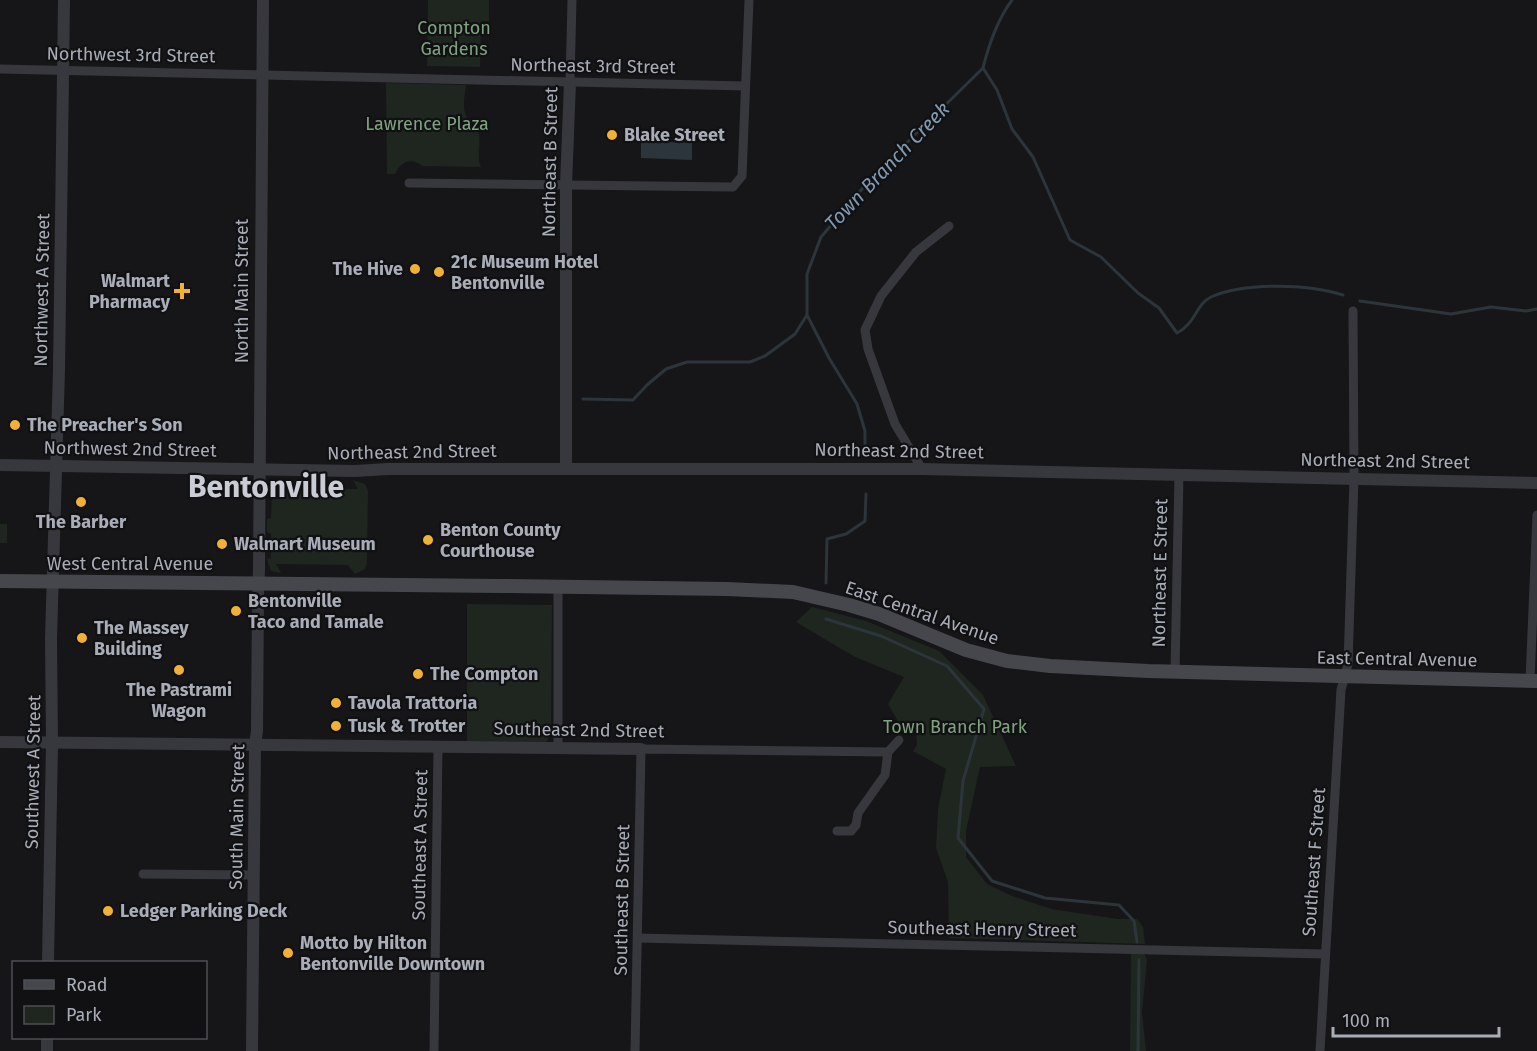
<svg xmlns="http://www.w3.org/2000/svg" width="1537" height="1051" font-family="'Fira Sans',sans-serif">
  <rect width="100%" height="100%" fill="#161618"/>
  <g fill="#1e261f">
    <path d="M428,0H489V21H481L480,67L427,66Z"/>
    <path d="M386,83L466,85C465,95 461,110 468,118C472,124 477,126 479,134C481,145 476,156 481,167L423,166C411,157 401,161 395,174H387Z"/>
    <path d="M274,480H282L288,488L358,489L353,480L365,484L368,491L367,563L365,569L355,574L348,565L276,564L281,573L271,571L267,559L271,558V534L267,532V519L271,518L272,493L269,492L268,490Z"/>
    <rect x="0" y="524" width="7" height="19"/>
    <path d="M467,604L552,605L551,734L546,742L467,741Z"/>
    <path d="M812,607L866,621L939,651L983,695L1016,766L980,767L966,831V857L987,884L1012,896L1051,909L1118,919H1137L1143,927L1145,944L949,938L948,882L936,848L938,809L946,769L913,751L917,745L916,731L907,723L898,721L888,704L904,677L855,657L796,622Z"/>
    <path d="M1131,953H1144L1147,960L1142,1012L1146,1051H1130Z"/>
  </g>
  <path fill="#2c353c" d="M641,141L692,143V160L641,158Z"/>
  <g fill="none" stroke-linecap="round" stroke-linejoin="round">
    <g stroke="#2c353c" stroke-width="3">
      <path d="M983,68L997,90L1012,129L1033,157L1070,240L1101,257L1138,293L1159,308L1177,333C1196,323 1196,304 1211,297C1245,282 1309,284 1343,295"/>
      <path d="M1360,301L1451,314L1491,307L1526,311L1537,309"/>
      <path d="M583,399L633,400L647,385L666,369L687,362H750L765,356L795,334L807,315"/>
      <path d="M865,444V431L857,404L829,358L807,315V274L821,237L874,175L983,68C989,44 997,20 1012,0"/>
      <path d="M826,583L827,539L846,534L865,521L866,494"/>
      <path d="M826,619L881,636L947,666L984,709L963,781L958,838L992,881L1045,898L1119,905L1134,921L1137,942"/>
      <path d="M1138,1051L1139,960"/>
    </g>
    <g stroke="#37383d" stroke-width="9">
      <path d="M0,69L745,86"/>
      <path d="M570,82L572,0"/>
      <path d="M409,183L733,187L742,176L749,0"/>
      <path d="M922,469L895,424L868,349L865,330L881,296L916,252L949,226"/>
      <path d="M558,587V748"/>
      <path d="M1175,672L1179,474"/>
      <path d="M1530,680L1537,515"/>
      <path d="M837,831H851L856,825L858,813L885,775L888,752"/>
      <path d="M143,874L253,875"/>
      <path d="M638,938L1325,954"/>
      <path d="M434,1051L438,747"/>
      <path d="M635,1051L641,749L888,752L899,740"/>
      <path d="M1320,1051L1341,690L1348,664L1354,478L1353,311"/>
    </g>
    <g stroke="#37383d" stroke-width="12">
      <path d="M0,465L355,471L388,469H922L1537,483"/>
      <path d="M566,468V185L570,82"/>
      <path d="M0,742L641,749"/>
      <path d="M48,962L52,743L51,638L59,370L64,0"/>
      <path d="M47,1051V1038"/>
      <path d="M252,1051L255,745L257,731L258,593L259,569L263,0"/>
    </g>
    <path stroke="#45474d" stroke-width="14" d="M0,581L501,586L727,589L793,592L849,605L879,614L966,650L1007,661L1050,666L1148,671L1537,681"/>
  </g>
  <g fill="#f2b134" stroke="#111113" stroke-width="2">
    <circle cx="612" cy="135" r="6"/>
    <circle cx="415" cy="269" r="6"/>
    <circle cx="439" cy="272" r="6"/>
    <path d="M179 282h6v6h6v6h-6v6h-6v-6h-6v-6h6z"/>
    <circle cx="15" cy="425" r="6"/>
    <circle cx="81" cy="502" r="6"/>
    <circle cx="428" cy="540" r="6"/>
    <circle cx="222" cy="544" r="6"/>
    <circle cx="236" cy="611" r="6"/>
    <circle cx="82" cy="638" r="6"/>
    <circle cx="179" cy="670" r="6"/>
    <circle cx="418" cy="674" r="6"/>
    <circle cx="336" cy="703" r="6"/>
    <circle cx="336" cy="726" r="6"/>
    <circle cx="108" cy="911" r="6"/>
    <circle cx="288" cy="953" r="6"/>
  </g>
  <g text-anchor="middle" stroke-width="4.5" stroke-linejoin="round" paint-order="stroke">
    <g font-size="18" fill="#7fa381" stroke="#111113">
      <text x="454" y="34">Compton<tspan x="454" dy="21">Gardens</tspan></text>
      <text x="427" y="130">Lawrence Plaza</text>
      <text x="955" y="733">Town Branch Park</text>
    </g>
    <g font-size="18" fill="#a8adb8" stroke="#111113">
      <text transform="translate(131 55) rotate(1)" y="6">Northwest 3rd Street</text>
      <text transform="translate(593 66) rotate(1)" y="6">Northeast 3rd Street</text>
      <text transform="translate(550 162) rotate(-89)" y="6">Northeast B Street</text>
      <text transform="translate(42 290) rotate(-89)" y="6">Northwest A Street</text>
      <text transform="translate(242 291) rotate(-90)" y="6">North Main Street</text>
      <text transform="translate(130 449) rotate(1)" y="6">Northwest 2nd Street</text>
      <text transform="translate(899 451) rotate(1)" y="6">Northeast 2nd Street</text>
      <text transform="translate(412 452) rotate(-1)" y="6">Northeast 2nd Street</text>
      <text transform="translate(1385 461) rotate(1)" y="6">Northeast 2nd Street</text>
      <text x="130" y="570">West Central Avenue</text>
      <text transform="translate(1160 573) rotate(-89)" y="6">Northeast E Street</text>
      <text transform="translate(922 613) rotate(19)" y="6">East Central Avenue</text>
      <text transform="translate(1397 659) rotate(1)" y="6">East Central Avenue</text>
      <text transform="translate(579 730) rotate(1)" y="6">Southeast 2nd Street</text>
      <text transform="translate(33 772) rotate(-89)" y="6">Southwest A Street</text>
      <text transform="translate(237 817) rotate(-89)" y="6">South Main Street</text>
      <text transform="translate(420 845) rotate(-89)" y="6">Southeast A Street</text>
      <text transform="translate(1314 862) rotate(-86)" y="6">Southeast F Street</text>
      <text transform="translate(622 900) rotate(-89)" y="6">Southeast B Street</text>
      <text transform="translate(982 929) rotate(1)" y="6">Southeast Henry Street</text>
    </g>
    <g font-size="18" font-weight="bold" fill="#a8adb8" stroke="#111113" text-anchor="start">
      <text x="624" y="141">Blake Street</text>
      <text x="451" y="268">21c Museum Hotel<tspan x="451" dy="21">Bentonville</tspan></text>
      <text x="403" y="275" text-anchor="end">The Hive</text>
      <text x="170" y="287" text-anchor="end">Walmart<tspan x="170" dy="21">Pharmacy</tspan></text>
      <text x="27" y="431">The Preacher's Son</text>
      <text x="81" y="528" text-anchor="middle">The Barber</text>
      <text x="440" y="536">Benton County<tspan x="440" dy="21">Courthouse</tspan></text>
      <text x="234" y="550">Walmart Museum</text>
      <text x="248" y="607">Bentonville<tspan x="248" dy="21">Taco and Tamale</tspan></text>
      <text x="94" y="634">The Massey<tspan x="94" dy="21">Building</tspan></text>
      <text x="430" y="680">The Compton</text>
      <text x="179" y="696" text-anchor="middle">The Pastrami<tspan x="179" dy="21">Wagon</tspan></text>
      <text x="348" y="709">Tavola Trattoria</text>
      <text x="348" y="732">Tusk &amp; Trotter</text>
      <text x="120" y="917">Ledger Parking Deck</text>
      <text x="300" y="949">Motto by Hilton<tspan x="300" dy="21">Bentonville Downtown</tspan></text>
    </g>
    <g font-size="20" font-style="italic" fill="#7f9bb3" stroke="#111113">
      <text transform="translate(887 166) rotate(-46)" y="7">Town Branch Creek</text>
    </g>
    <g font-size="30" font-weight="bold" fill="#c9ccd4" stroke="#111113">
      <text x="266" y="497">Bentonville</text>
    </g>
  </g>
  <rect x="12" y="961" width="195" height="78" fill="#111113" stroke="#4d4f55" stroke-width="1.5"/>
  <rect x="24" y="980" width="30" height="9" fill="#45474d" stroke="#4d4f55" stroke-width="1.5"/>
  <text x="66" y="991" font-size="18" fill="#a8adb8">Road</text>
  <rect x="24" y="1006" width="30" height="18" fill="#1e261f" stroke="#4d4f55" stroke-width="1.5"/>
  <text x="66" y="1021" font-size="18" fill="#a8adb8">Park</text>
  <path d="M1333 1027v9h166v-9" fill="none" stroke="#a8adb8" stroke-width="3"/>
  <text x="1342" y="1027" font-size="18" fill="#a8adb8" stroke="#111113" stroke-width="4.5" paint-order="stroke">100 m</text>
</svg>
